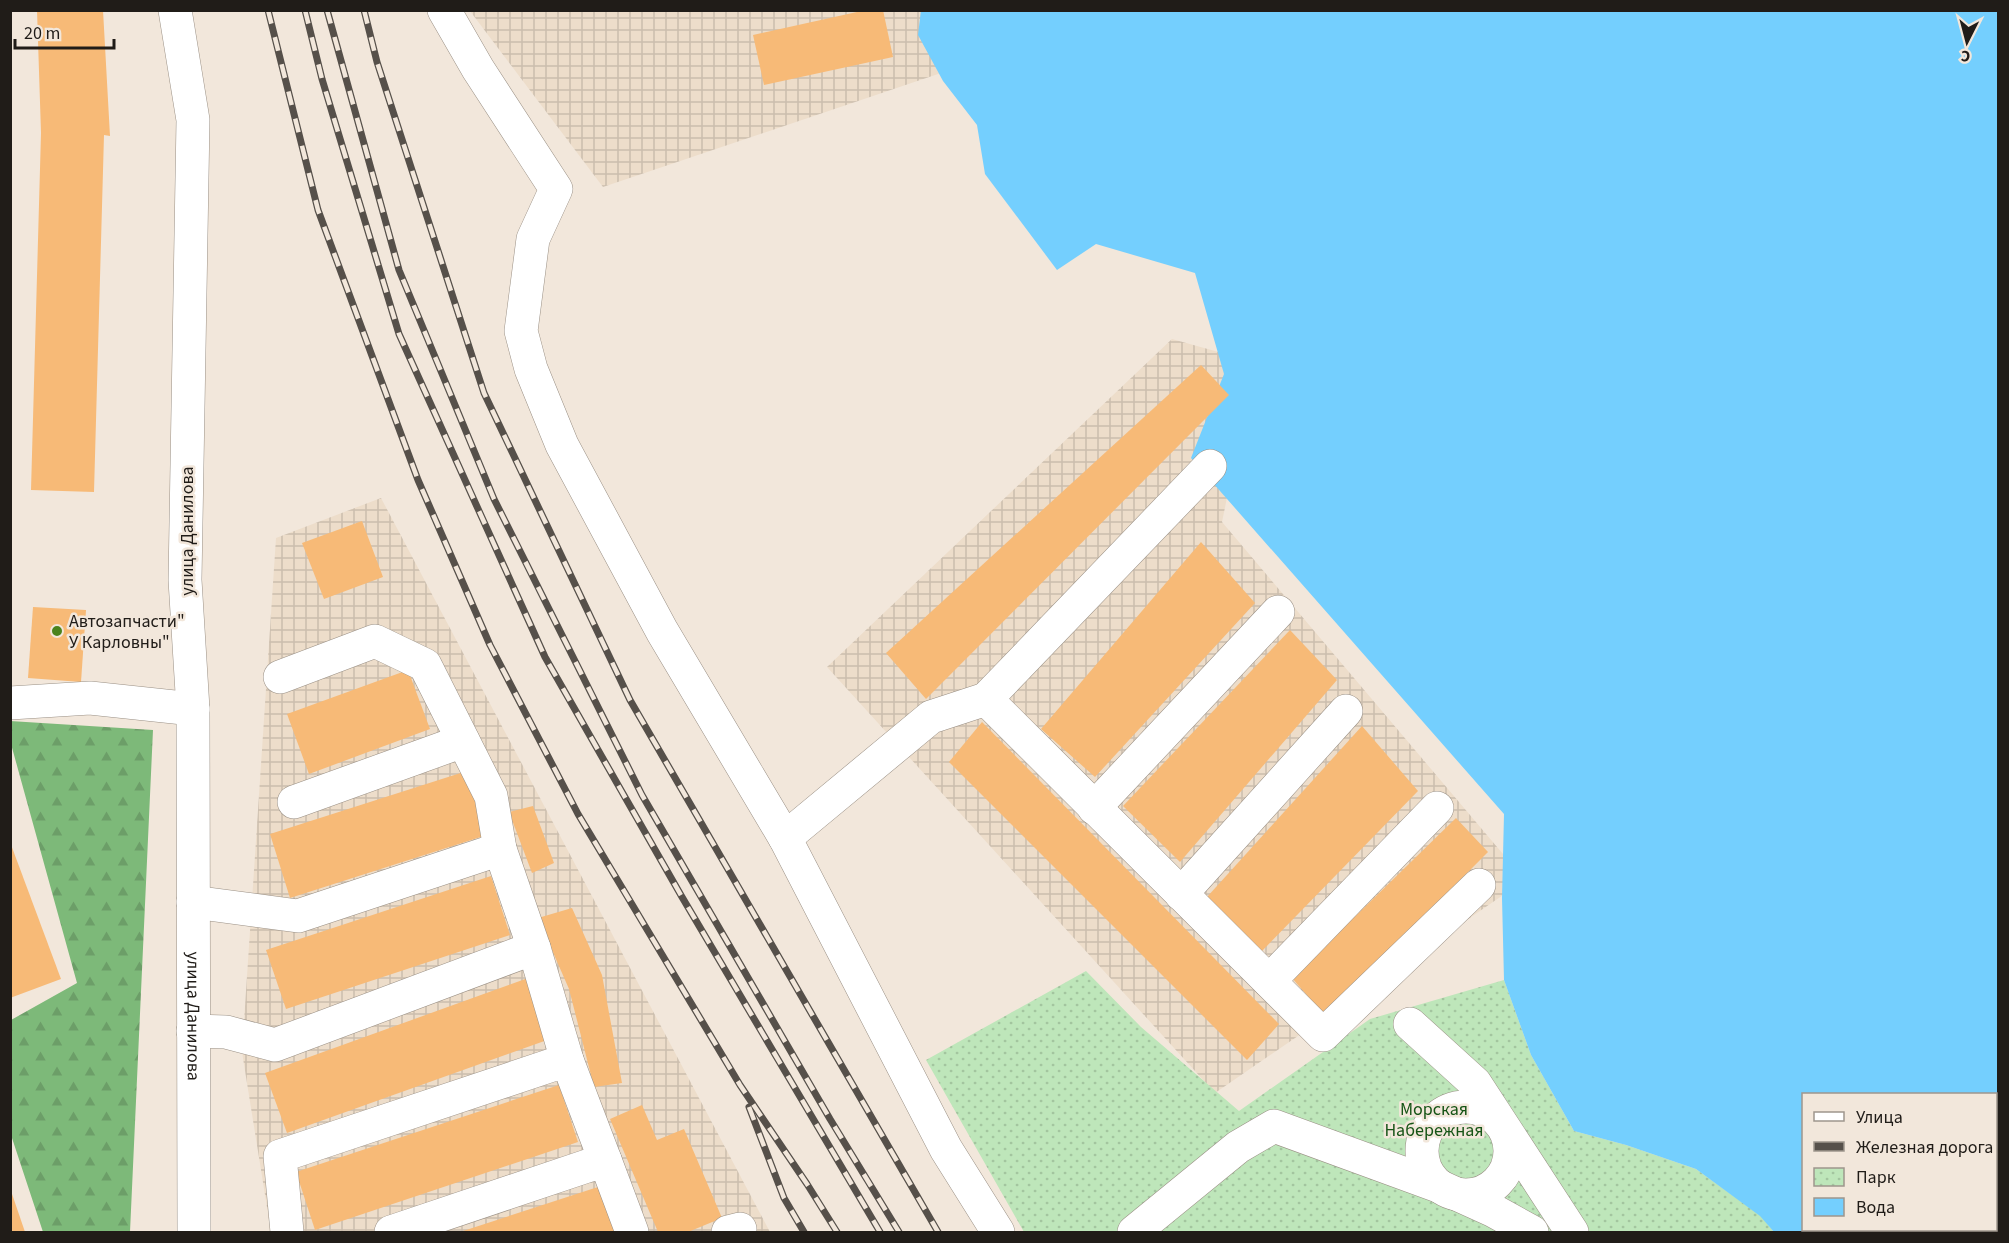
<svg xmlns="http://www.w3.org/2000/svg" width="2009" height="1243" font-family="'Source Sans 3',sans-serif">
  <defs>
    <pattern id="industrial-grid" width="8" height="8" patternUnits="userSpaceOnUse" patternTransform="scale(1.5)"><rect width="8" height="8" fill="#edddca"/><path d="M0 4h8M4 0v8" fill="none" stroke="#cbbdad"/></pattern>
    <pattern id="forest-firs" width="22" height="20" patternUnits="userSpaceOnUse" patternTransform="scale(1.5)"><rect width="22" height="20" fill="#7db979"/><path d="M5 1l3.5 6h-7zM16 11l3.5 6h-7z" fill="#6c9e68"/></pattern>
    <pattern id="park-dots" width="8" height="8" patternUnits="userSpaceOnUse" patternTransform="scale(1.5)"><rect width="8" height="8" fill="#bee6ba"/><path d="M2 2h.1M6 6h.1" fill="none" stroke="#a3c59f" stroke-width="1.8" stroke-linecap="round"/></pattern>
  </defs>
  <rect width="100%" height="100%" fill="#f2e7db"/>
  <g fill="url(#industrial-grid)">
    <path d="M470,11H945L944,72L603,187Z"/>
    <path d="M1172,339L1222,353L1246,405L1222,522L1525,880L1215,1093L827,667Z"/>
    <path d="M381,498L770,1232H271L242,1052L276,538Z"/>
  </g>
  <path fill="url(#forest-firs)" d="M10,721L153,730L130,1232H43L11,1135V1020L77,983L11,744Z"/>
  <path fill="url(#park-dots)" d="M1086,971L1141,1027L1239,1111L1370,1019L1504,980L1531,1055L1574,1131L1626,1145L1696,1169L1761,1216L1774,1232H1024L926,1060Z"/>
  <path fill="#74cffe" fill-rule="evenodd" d="M921,10L1998,11V1232H1774L1760,1216L1696,1169L1626,1145L1574,1131L1531,1055L1504,980L1502,898L1504,814L1191,458L1224,374L1195,273L1096,244L1057,270L985,174L977,125L943,81L918,35ZM1804,1094H1996V1230H1804Z"/>
  <g fill="#f7ba77">
    <path d="M37,10H103L110,136L104,135L94,492L31,490L41,133Z"/>
    <path d="M866,10H883L893,57L764,85L753,35Z"/>
    <path d="M1201,365L1229,395L926,699L886,653Z"/>
    <path d="M362,521L383,577L324,599L302,543Z"/>
    <path d="M1201,542L1255,603L1095,777L1041,729Z"/>
    <path d="M33,607L86,610L81,682L28,678Z"/>
    <path d="M1290,630L1337,680L1180,862L1123,806Z"/>
    <path d="M408,670L430,729L309,774L287,714Z"/>
    <path d="M982,722L1279,1024L1247,1060L949,762Z"/>
    <path d="M1362,726L1418,791L1261,952L1207,897Z"/>
    <path d="M470,770L490,834L290,898L270,834Z"/>
    <path d="M533,806L554,863L532,873L509,812Z"/>
    <path d="M1456,818L1488,852L1325,1016L1292,978Z"/>
    <path d="M10,842L61,979L10,998Z"/>
    <path d="M491,876L510,935L286,1009L266,950Z"/>
    <path d="M572,908L602,975L622,1083L594,1087L569,989L538,918Z"/>
    <path d="M528,978L550,1039L287,1133L265,1073Z"/>
    <path d="M559,1085L578,1142L315,1230L296,1172Z"/>
    <path d="M642,1105L657,1140L684,1129L722,1218L688,1232H658L610,1119Z"/>
    <path d="M601,1186L616,1232H460Z"/>
    <path d="M10,1191H11L25,1232H10Z"/>
  </g>
  <g fill="none" stroke-linecap="round" stroke-linejoin="round">
    <g stroke="#9a9085" stroke-width="34">
      <g id="minor">
        <path d="M444,10L478,69L556,189L533,239L521,331L531,369L562,445L662,631L785,838L946,1149L998,1232"/>
        <path d="M280,677L375,641L425,665L491,796L500,849L534,948L567,1060"/>
        <path d="M986,699L1210,466"/>
        <path d="M10,703L90,698L193,709"/>
        <path d="M294,802L463,741"/>
        <path d="M1094,808L1278,612"/>
        <path d="M785,838L931,717L986,699L1323,1035L1479,885"/>
        <path d="M1181,894L1346,711"/>
        <path d="M193,902L298,916L500,849"/>
        <path d="M1269,981L1437,808"/>
        <path d="M1410,1024L1475,1083L1572,1232"/>
        <path d="M193,1031L226,1032L275,1045L534,948"/>
        <circle cx="1466" cy="1151" r="44"/>
        <path d="M287,1232L280,1156L567,1060L605,1160"/>
        <path d="M391,1232L605,1160L632,1232"/>
        <path d="M728,1232L740,1229"/>
        <path d="M1134,1232L1238,1147L1274,1126L1441,1187L1494,1211L1532,1232"/>
      </g>
    </g>
    <g stroke="#9a9085" stroke-width="34">
      <g id="major">
        <path id="s1" d="M175,10L193,120L185,580L193,709L194,1232"/>
      </g>
    </g>
    <use href="#minor" stroke="#fff" stroke-width="33"/>
    <use href="#major" stroke="#fff" stroke-width="33"/>
    <g stroke="#56504a" stroke-width="7">
      <g id="rail">
        <path d="M268,10L318,210L418,480L490,645L578,814L740,1085L807,1184L837,1232"/>
        <path d="M305,10L322,79L399,334L545,657L682,897L880,1232"/>
        <path d="M327,10L399,270L494,499L642,795L830,1119L899,1232"/>
        <path d="M364,10L377,62L484,393L630,700L938,1232"/>
        <path d="M749,1107L784,1198L804,1232"/>
      </g>
    </g>
    <use href="#rail" stroke="#f2e7db" stroke-width="4.5" stroke-dasharray="14" stroke-linecap="butt"/>
  </g>
  <circle fill="#4b831d" stroke="#f2e7db" stroke-width="2" cx="57" cy="631" r="6"/>
  <g text-anchor="middle" stroke-width="5" stroke-linejoin="round" paint-order="stroke">
    <g font-size="18" fill="#201c18" stroke="#f2e7db">
      <text transform="translate(187 531) rotate(-90)" y="6">улица Данилова</text>
      <text dy="6" stroke="none"><textPath href="#s1" startOffset="1008">улица Данилова</textPath></text>
    </g>
    <g font-size="18" fill="#201c18" stroke="#f2e7db" text-anchor="start">
      <text x="69" y="627">Автозапчасти"<tspan x="69" dy="21">У Карловны"</tspan></text>
    </g>
    <g font-size="18" fill="#165416" stroke="#f2e7db">
      <text x="1434" y="1115">Морская<tspan x="1434" dy="21">Набережная</tspan></text>
    </g>
  </g>
  <rect width="2009" height="1243" fill="none" stroke="#201c18" stroke-width="24"/>
  <rect x="1802" y="1093" width="195" height="138" fill="#f2e7db" stroke="#9e968d" stroke-width="1.5"/>
  <rect x="1814" y="1112" width="30" height="9" fill="#ffffff" stroke="#9e968d" stroke-width="1.5"/>
  <text x="1856" y="1123" font-size="18" fill="#201c18">Улица</text>
  <rect x="1814" y="1142" width="30" height="9" fill="#56504a" stroke="#9e968d" stroke-width="1.5"/>
  <text x="1856" y="1153" font-size="18" fill="#201c18">Железная дорога</text>
  <rect x="1814" y="1168" width="30" height="18" fill="url(#park-dots)" stroke="#9e968d" stroke-width="1.5"/>
  <text x="1856" y="1183" font-size="18" fill="#201c18">Парк</text>
  <rect x="1814" y="1198" width="30" height="18" fill="#74cffe" stroke="#9e968d" stroke-width="1.5"/>
  <text x="1856" y="1213" font-size="18" fill="#201c18">Вода</text>
  <g transform="translate(1967 42) rotate(186)" stroke="#f2e7db" stroke-width="4.5" paint-order="stroke">
  <path d="M0-4.5L10 22L0 15L-10 22Z" fill="#201c18"/>
  <text y="-9" font-size="16" font-weight="bold" text-anchor="middle" fill="#201c18">С</text>
  </g>
  <path d="M15 39v9h99v-9" fill="none" stroke="#201c18" stroke-width="3"/>
  <text x="24" y="39" font-size="18" fill="#201c18" stroke="#f2e7db" stroke-width="4.5" paint-order="stroke">20 m</text>
</svg>
